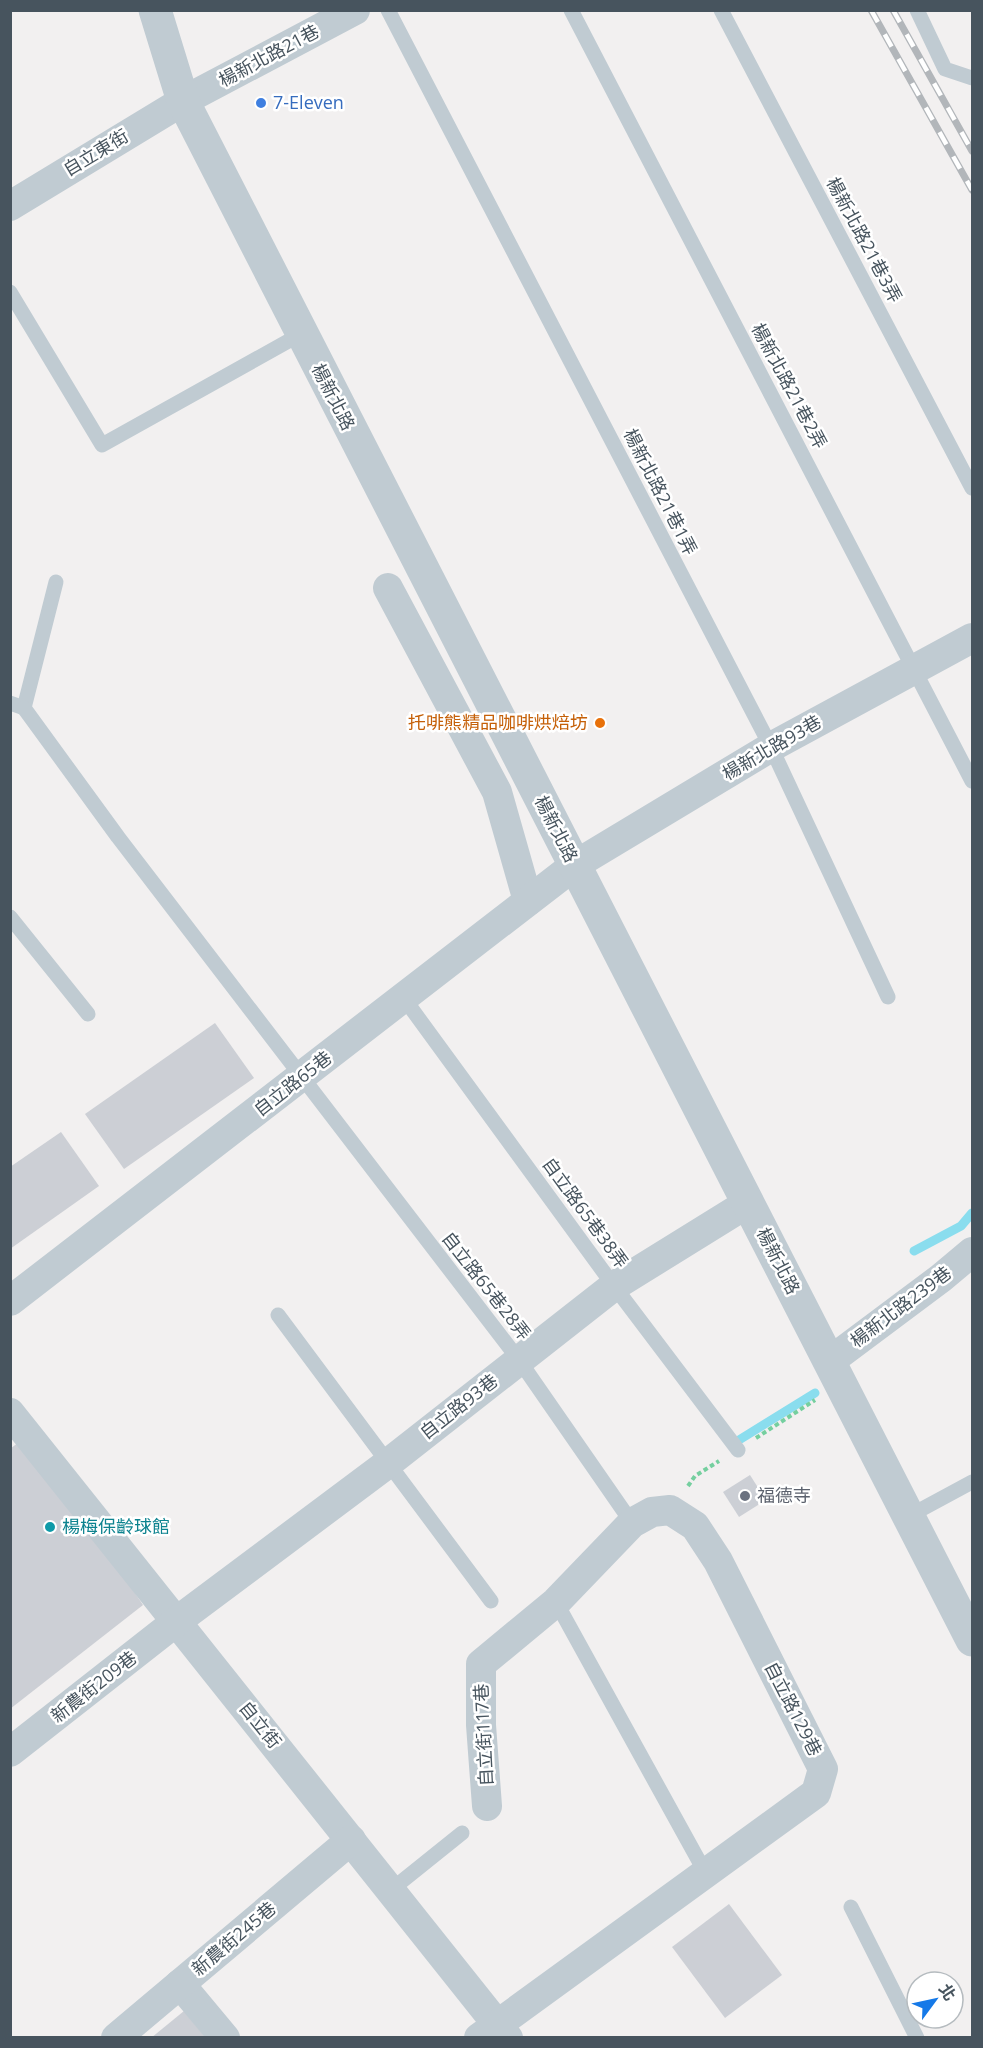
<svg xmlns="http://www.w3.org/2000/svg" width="983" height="2048" font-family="'Open Sans','Noto Sans TC',sans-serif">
  <rect width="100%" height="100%" fill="#f2f0f0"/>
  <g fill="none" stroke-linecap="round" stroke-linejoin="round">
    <g stroke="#8addee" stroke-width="9">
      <path d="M914,1251L961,1226L972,1213"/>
      <path d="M739,1440L815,1393"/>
    </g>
  </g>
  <g fill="#cccfd5">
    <path d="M215,1023L254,1078L124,1169L85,1114Z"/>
    <path d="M61,1132L99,1186L10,1249V1167Z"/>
    <path d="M28,1435L143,1605L10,1709V1449Z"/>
    <path d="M750,1475L766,1500L739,1517L723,1492Z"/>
    <path d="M729,1904L782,1975L725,2018L672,1947Z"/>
    <path d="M184,2011L206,2038H151Z"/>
  </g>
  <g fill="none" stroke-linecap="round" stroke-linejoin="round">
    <g stroke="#75cf9f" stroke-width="4" stroke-dasharray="4.5 3" stroke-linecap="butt">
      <path d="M756,1438L815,1400"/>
      <path d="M688,1486L695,1476L719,1461"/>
    </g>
    <g stroke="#c0cbd2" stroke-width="15">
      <path d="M388,10L771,747L888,997"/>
      <path d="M571,10L972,781"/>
      <path d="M721,10L972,488"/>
      <path d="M917,10L945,69L972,78"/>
      <path d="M10,292L102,445L301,334"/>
      <path d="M10,703L24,708L56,582"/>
      <path d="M24,708L118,837L519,1360L632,1523"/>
      <path d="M10,917L88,1014"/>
      <path d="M403,997L614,1286L738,1450"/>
      <path d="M278,1315L491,1601"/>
      <path d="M909,1516L972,1482"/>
      <path d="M556,1602L705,1872"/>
      <path d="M391,1890L462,1833"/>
      <path d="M851,1907L917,2038"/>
    </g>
    <g stroke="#c0cbd2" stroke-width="30">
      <path d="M10,206L183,101L355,10"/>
      <path d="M388,588L497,792L528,901"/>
      <path d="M10,1301L575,865L771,747L972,638"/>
      <path d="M830,1361L941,1278L972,1252"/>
      <path d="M10,1413L508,2038"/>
      <path d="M10,1752L177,1621L387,1464L614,1286L748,1203"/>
      <path d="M180,1984L225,2038"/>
      <path d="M116,2038L351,1840"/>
      <path d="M479,2038L816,1793L823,1769L718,1561L695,1526L670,1510L652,1512L632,1523L556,1602L481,1664V1725L487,1806"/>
    </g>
    <path stroke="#c0cbd2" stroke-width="33" d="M155,10L183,101L972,1640"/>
    <g stroke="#b2b6ba" stroke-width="7">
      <g id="rail">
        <path d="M871,10L972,190"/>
        <path d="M893,10L972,151"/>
      </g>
    </g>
    <use href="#rail" stroke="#fff" stroke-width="4.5" stroke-dasharray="14" stroke-linecap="butt"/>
  </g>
  <circle fill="#3f7fe0" stroke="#fff" stroke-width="2" cx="261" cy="103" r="6"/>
  <circle fill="#e8710a" stroke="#fff" stroke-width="2" cx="600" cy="723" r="6"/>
  <circle fill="#6b7280" stroke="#fff" stroke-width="2" cx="745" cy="1496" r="6"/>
  <circle fill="#0f9aa8" stroke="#fff" stroke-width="2" cx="50" cy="1527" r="6"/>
  <g text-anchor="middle" stroke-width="5" stroke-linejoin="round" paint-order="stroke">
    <g font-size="18" fill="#47545e" stroke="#fff">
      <text transform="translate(269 56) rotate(-28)" y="6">楊新北路21巷</text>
      <text transform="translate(96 153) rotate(-31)" y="6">自立東街</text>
      <text transform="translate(864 240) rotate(62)" y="6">楊新北路21巷3弄</text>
      <text transform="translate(789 386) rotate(62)" y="6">楊新北路21巷2弄</text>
      <text transform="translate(333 397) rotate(63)" y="6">楊新北路</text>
      <text transform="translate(660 492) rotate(63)" y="6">楊新北路21巷1弄</text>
      <text transform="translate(772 748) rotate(-30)" y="6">楊新北路93巷</text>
      <text transform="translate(556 829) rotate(63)" y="6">楊新北路</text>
      <text transform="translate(293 1084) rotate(-38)" y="6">自立路65巷</text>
      <text transform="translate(585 1213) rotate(54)" y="6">自立路65巷38弄</text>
      <text transform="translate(778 1261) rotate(63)" y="6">楊新北路</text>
      <text transform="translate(486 1286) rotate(52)" y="6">自立路65巷28弄</text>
      <text transform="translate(901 1307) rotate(-37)" y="6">楊新北路239巷</text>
      <text transform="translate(459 1407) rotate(-38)" y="6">自立路93巷</text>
      <text transform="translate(94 1687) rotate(-38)" y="6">新農街209巷</text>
      <text transform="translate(793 1709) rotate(63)" y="6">自立路129巷</text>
      <text transform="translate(260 1725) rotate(51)" y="6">自立街</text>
      <text transform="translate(484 1735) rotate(-93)" y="6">自立街117巷</text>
      <text transform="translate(234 1939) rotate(-40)" y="6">新農街245巷</text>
    </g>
    <g font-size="18" fill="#366cbe" stroke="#fff" text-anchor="start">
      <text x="273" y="109">7-Eleven</text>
    </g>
    <g font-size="18" fill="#c56008" stroke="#fff" text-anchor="end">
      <text x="588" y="729">托啡熊精品咖啡烘焙坊</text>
    </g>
    <g font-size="18" fill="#5b616d" stroke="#fff" text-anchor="start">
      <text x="757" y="1502">福德寺</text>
    </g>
    <g font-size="18" fill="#0d838f" stroke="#fff" text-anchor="start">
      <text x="62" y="1533">楊梅保齡球館</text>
    </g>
  </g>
  <rect width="983" height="2048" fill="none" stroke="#47545e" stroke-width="24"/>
  <g transform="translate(935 2000) rotate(57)"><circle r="28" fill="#ffffff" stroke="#b5bbbf" stroke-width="1.5"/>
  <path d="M0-4.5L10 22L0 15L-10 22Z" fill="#1579e8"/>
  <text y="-9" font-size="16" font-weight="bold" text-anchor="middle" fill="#47545e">北</text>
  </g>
</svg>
